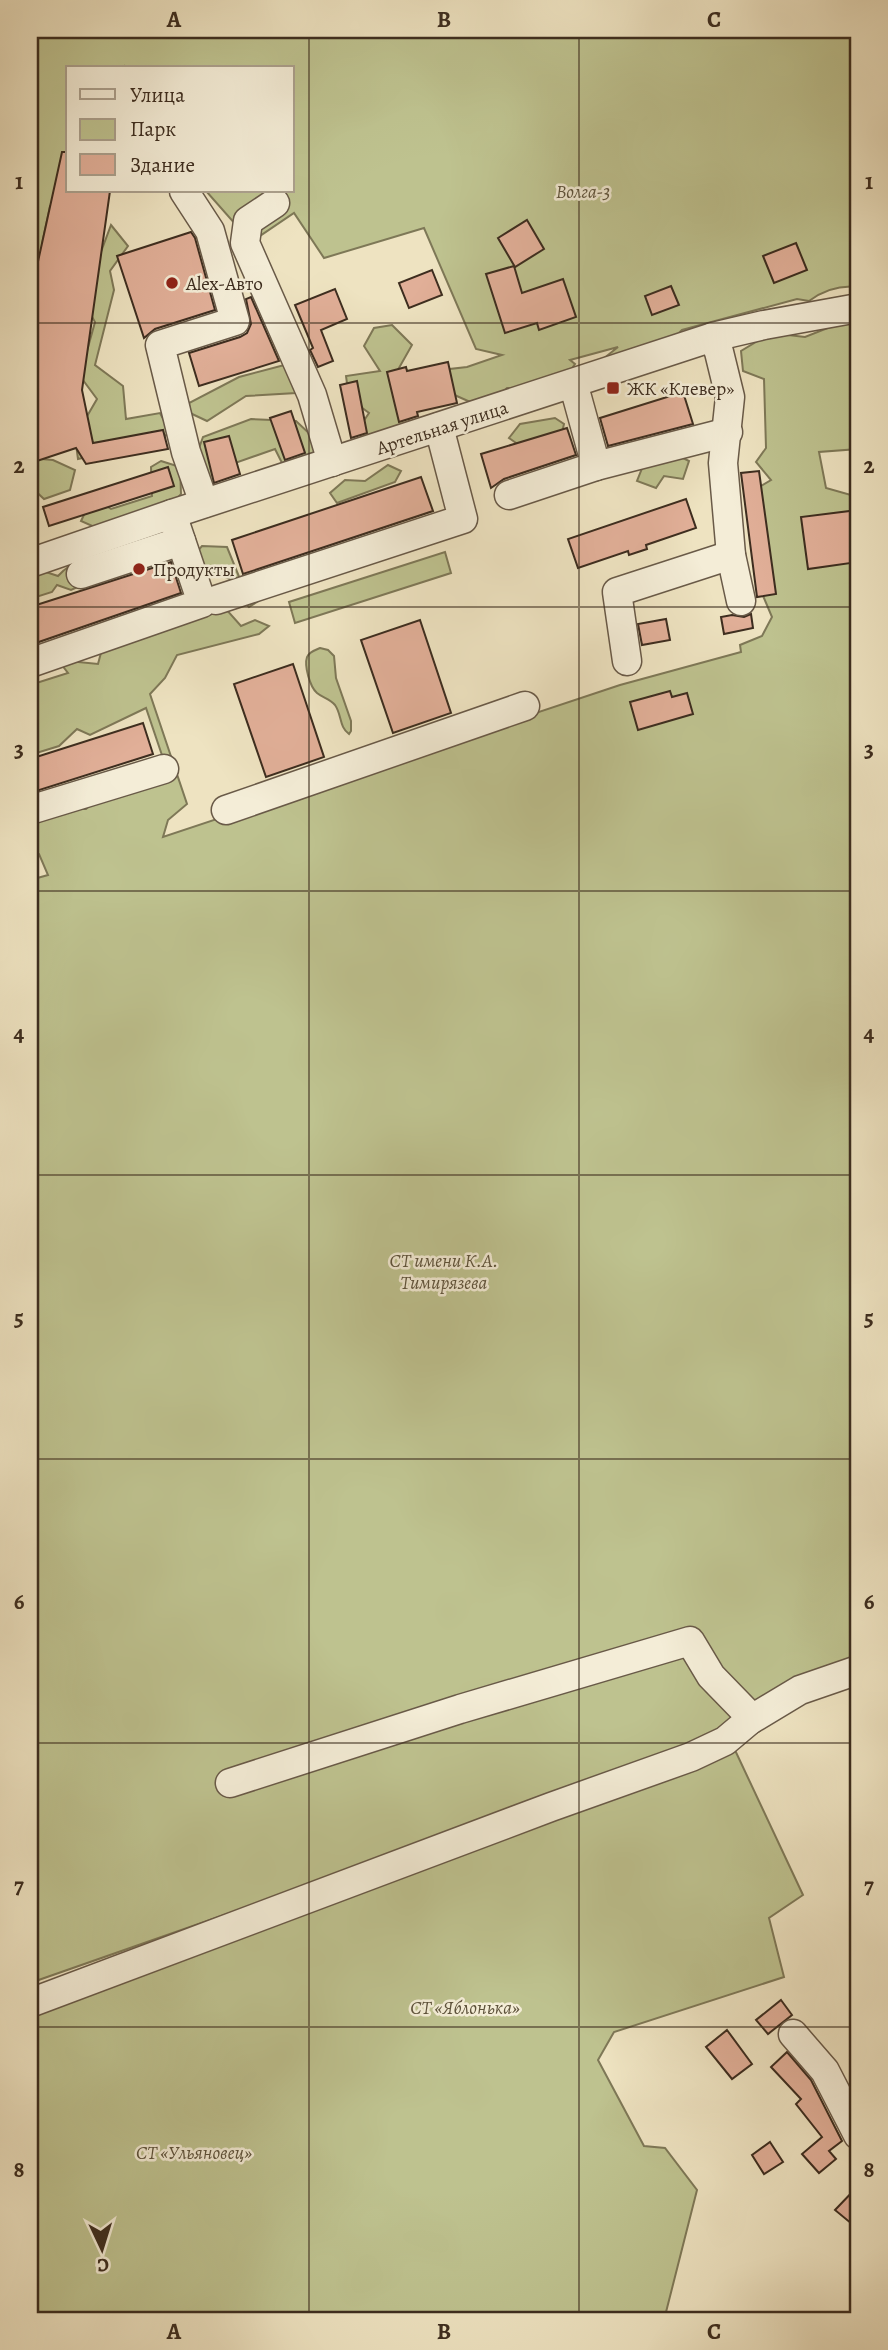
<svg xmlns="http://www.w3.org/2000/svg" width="888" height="2350" font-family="Alegreya,serif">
  <rect width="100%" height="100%" fill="#eee3c1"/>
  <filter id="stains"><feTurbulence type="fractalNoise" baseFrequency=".00286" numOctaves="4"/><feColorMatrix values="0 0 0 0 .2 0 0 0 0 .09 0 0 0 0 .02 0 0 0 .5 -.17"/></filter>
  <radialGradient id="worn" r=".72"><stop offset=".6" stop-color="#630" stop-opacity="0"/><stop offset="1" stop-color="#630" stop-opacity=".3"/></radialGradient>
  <g fill="#bec28f" stroke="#7e7857" stroke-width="2">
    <path d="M30,30H858V287C840,285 824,290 809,301L797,299L682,330L678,334L603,359L618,347L570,360L575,364L564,380L536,390L507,388L486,409L441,389V370L467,367L502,355L476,349L424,228L324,258L294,213L251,242L206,191H292V68H137L125,66V68H68V158L62,197L50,206L42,244L47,250L43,353L30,372Z"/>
    <path d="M111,225L128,246L110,271L114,290L95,365L123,386L126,419L160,413L170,432L158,441L78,459L75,437L97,399L80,376L95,322L83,300Z"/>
    <path d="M853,318L858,320V449L819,452L826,488L858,497V1662L720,1733L270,1899L30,1983V880L48,875L39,854L30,851V816L51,809H86L104,792L167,770L146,708L90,735L77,729L59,746L30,755V685L68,673L61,664L68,661L98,664L102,649L160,625L226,609L241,626L255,620L269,626L259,634L177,655L165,678L150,694L187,804L168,820L163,837L620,685L741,652L740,645L762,636L772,617L761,591V486L771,480L756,462L766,448L764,379L743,371L741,351L771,333L805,337Z"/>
    <path d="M392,325L412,345L395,375L413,408L404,436L370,446L357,431L369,413L349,398L346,376L380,371L364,346L374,328Z"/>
    <path d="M292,363L296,393L246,396L207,421L190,413L189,403L239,377Z"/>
    <path d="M555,418L564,424L560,441L529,452L509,438L520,424Z"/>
    <path d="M251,419L296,421L312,436L316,462L282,463L275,449L232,464L217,481L201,484L194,462L203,437Z"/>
    <path d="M669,451L689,461L683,479L664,476L656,488L637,481L643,466Z"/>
    <path d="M30,458L53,460L75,470L70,490L44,499L30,486Z"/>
    <path d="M161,461L180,467L181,494L165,513L108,533L81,521L93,496L111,509L152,496L151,467Z"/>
    <path d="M388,465L401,471L395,482L337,503L330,493L345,480L365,481Z"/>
    <path d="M152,533L168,541L112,572L71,590L57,585L52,592L33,598L30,596V577L43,571L58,576C77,554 124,543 152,533Z"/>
    <path d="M202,546L227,547L242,584L268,595L249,607L238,598L230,579L216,573L205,574L194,555Z"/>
    <path d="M445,552L451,573L295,623L289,602Z"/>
    <path d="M320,648L328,650L334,656L336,678L351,721V731L349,734C339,727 342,715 335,705C330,699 323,698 317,693C310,687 304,666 307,657C309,652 315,650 320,648Z"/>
    <path d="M734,1748L803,1895L769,1918L784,1977L614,2032L598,2060L644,2146L665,2148L697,2190L664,2320H30V2013Z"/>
  </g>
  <g fill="#e1af98" stroke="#3d2d1f" stroke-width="2">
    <path d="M62,152H68V191H110L82,390L93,443L163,430L168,449L86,464L76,448L34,462L30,449V298Z"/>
    <path d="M527,220L544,249L515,267L498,238Z"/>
    <path d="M191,232L195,238L215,310L155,329L144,338L117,256Z"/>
    <path d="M796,243L807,270L774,283L763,256Z"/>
    <path d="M514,266L522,293L563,279L576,317L539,330L537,323L505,333L486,274Z"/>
    <path d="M432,270L442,295L409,308L399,283Z"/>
    <path d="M671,286L679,305L652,315L645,296Z"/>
    <path d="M335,289L347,319L321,330L333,361L318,367L310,350L313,348L295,305Z"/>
    <path d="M251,297L279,361L199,386L189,353L240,337L247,333L251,324L246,299Z"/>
    <path d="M448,362L457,403L417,412L418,416L399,422L387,372L406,367L407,371Z"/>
    <path d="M357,381L367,433L351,438L340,385Z"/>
    <path d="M683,392L693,424L608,446L600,418Z"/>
    <path d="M291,411L305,453L285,460L270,418Z"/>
    <path d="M567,428L576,455L504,479L491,488L481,454Z"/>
    <path d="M229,436L240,474L214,483L204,442Z"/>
    <path d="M168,467L174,486L49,526L43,507Z"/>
    <path d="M759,471L776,594L757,597L741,473Z"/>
    <path d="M421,477L433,511L243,574L232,540Z"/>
    <path d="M686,499L696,528L646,545L647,549L629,555L628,551L578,568L568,539Z"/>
    <path d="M858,510V562L808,569L801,517Z"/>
    <path d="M171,562L181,593L30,645V607Z"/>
    <path d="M751,614L753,628L724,634L721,617L732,615L744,617Z"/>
    <path d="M666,619L670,640L642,645L638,624Z"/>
    <path d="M420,620L451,713L393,733L361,640Z"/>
    <path d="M293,664L324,757L266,777L234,684Z"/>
    <path d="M670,691L672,697L687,693L693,714L638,730L630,702Z"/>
    <path d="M143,723L153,754L30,793V759Z"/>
    <path d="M781,2000L792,2015L768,2034L756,2020Z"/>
    <path d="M727,2030L752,2064L732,2079L706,2047Z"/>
    <path d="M787,2052L811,2080L842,2141L829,2151L836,2159L819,2173L802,2154L822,2137L796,2104L801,2099L771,2067Z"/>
    <path d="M770,2142L783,2162L764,2174L752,2155Z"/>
    <path d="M858,2186V2229L835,2210Z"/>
  </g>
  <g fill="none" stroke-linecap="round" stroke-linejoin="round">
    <g stroke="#695a48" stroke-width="31">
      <g id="minor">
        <path d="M184,191L210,231L235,321L160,345L186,452L204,503"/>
        <path d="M275,203L248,221L245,243L312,395L332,462"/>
        <path d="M713,337L719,352L730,397L723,463L731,555L741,601"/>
        <path d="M596,466L728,432"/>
        <path d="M509,495L596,466L577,397L571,384"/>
        <path d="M30,563L172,514L713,337L764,325L858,308"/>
        <path d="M81,574L181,541"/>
        <path d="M216,600L463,519L439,427"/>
        <path d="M627,661L617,592L731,555"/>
        <path d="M30,663L202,603L172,514"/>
        <path d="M30,810L164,769"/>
        <path d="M226,810L525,706"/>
        <path d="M230,1783L460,1709L690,1641L711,1676L746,1712L750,1720"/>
        <path d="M30,2003L551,1807L691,1757L725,1741L750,1720L800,1690L858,1670"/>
        <path d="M793,2034L825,2071L858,2135"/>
      </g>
    </g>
    <use href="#minor" stroke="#f4edd7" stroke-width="28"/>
  </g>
  <path fill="none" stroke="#3d2d1f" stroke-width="2" stroke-opacity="0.55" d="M309,30V2320M579,30V2320M30,323H858M30,607H858M30,891H858M30,1175H858M30,1459H858M30,1743H858M30,2027H858"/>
  <g fill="#8f2418" stroke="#f4edd7" stroke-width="2.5">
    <circle cx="172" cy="283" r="7"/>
    <rect x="606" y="381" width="14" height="14" rx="3.5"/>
    <circle cx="139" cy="569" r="7"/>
  </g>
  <g text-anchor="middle" stroke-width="5" stroke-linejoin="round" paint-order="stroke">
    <g font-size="19" font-style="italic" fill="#5d523b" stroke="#f4edd7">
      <text x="583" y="198">Волга-3</text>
      <text x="444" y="1267">СТ имени К.А.<tspan x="444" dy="22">Тимирязева</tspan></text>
      <text x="465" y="2014">СТ «Яблонька»</text>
      <text x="194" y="2159">СТ «Ульяновец»</text>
    </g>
    <g font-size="19" fill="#3d2d1f" stroke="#f4edd7" text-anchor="start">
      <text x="186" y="290">Alex-Авто</text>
      <text x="627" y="395">ЖК «Клевер»</text>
      <text x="153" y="576">Продукты</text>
    </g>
    <g font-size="19" fill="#3d2d1f" stroke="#f4edd7">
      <text transform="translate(442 427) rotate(-18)" y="7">Артельная улица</text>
    </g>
  </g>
  <rect width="888" height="2350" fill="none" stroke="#eee3c1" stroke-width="77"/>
  <rect x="66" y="66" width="228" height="126" fill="#f4edd7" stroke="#aba08d" stroke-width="2"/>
  <rect x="80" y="89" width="35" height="10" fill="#f4edd7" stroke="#aba08d" stroke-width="2"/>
  <text x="130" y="102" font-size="21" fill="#3d2d1f">Улица</text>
  <rect x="80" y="119" width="35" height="21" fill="#bec28f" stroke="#aba08d" stroke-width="2"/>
  <text x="130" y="136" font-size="21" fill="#3d2d1f">Парк</text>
  <rect x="80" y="154" width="35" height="21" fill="#e1af98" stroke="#aba08d" stroke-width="2"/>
  <text x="130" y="172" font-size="21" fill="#3d2d1f">Здание</text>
  <g transform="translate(102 2249) rotate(176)" stroke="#f4edd7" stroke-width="5" paint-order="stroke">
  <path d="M0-5L12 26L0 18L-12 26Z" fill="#3d2d1f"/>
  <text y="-10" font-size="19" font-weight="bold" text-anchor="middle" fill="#3d2d1f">С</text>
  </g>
  <rect x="38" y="38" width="812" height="2274" fill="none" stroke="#3d2d1f" stroke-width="2.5"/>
  <g font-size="23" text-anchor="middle" font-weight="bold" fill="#3d2d1f">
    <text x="174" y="27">A</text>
    <text x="444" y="27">B</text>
    <text x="714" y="27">C</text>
    <text x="19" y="189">1</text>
    <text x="869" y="189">1</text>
    <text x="19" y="473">2</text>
    <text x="869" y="473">2</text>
    <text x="19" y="757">3</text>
    <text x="869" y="757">3</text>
    <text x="19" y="1041">4</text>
    <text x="869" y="1041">4</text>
    <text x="19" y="1325">5</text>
    <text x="869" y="1325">5</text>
    <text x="19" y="1609">6</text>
    <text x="869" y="1609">6</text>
    <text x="19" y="1893">7</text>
    <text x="869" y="1893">7</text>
    <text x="19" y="2177">8</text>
    <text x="869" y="2177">8</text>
    <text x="174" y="2339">A</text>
    <text x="444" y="2339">B</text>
    <text x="714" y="2339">C</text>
  </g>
  <rect width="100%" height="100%" filter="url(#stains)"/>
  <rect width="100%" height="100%" fill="url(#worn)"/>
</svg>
